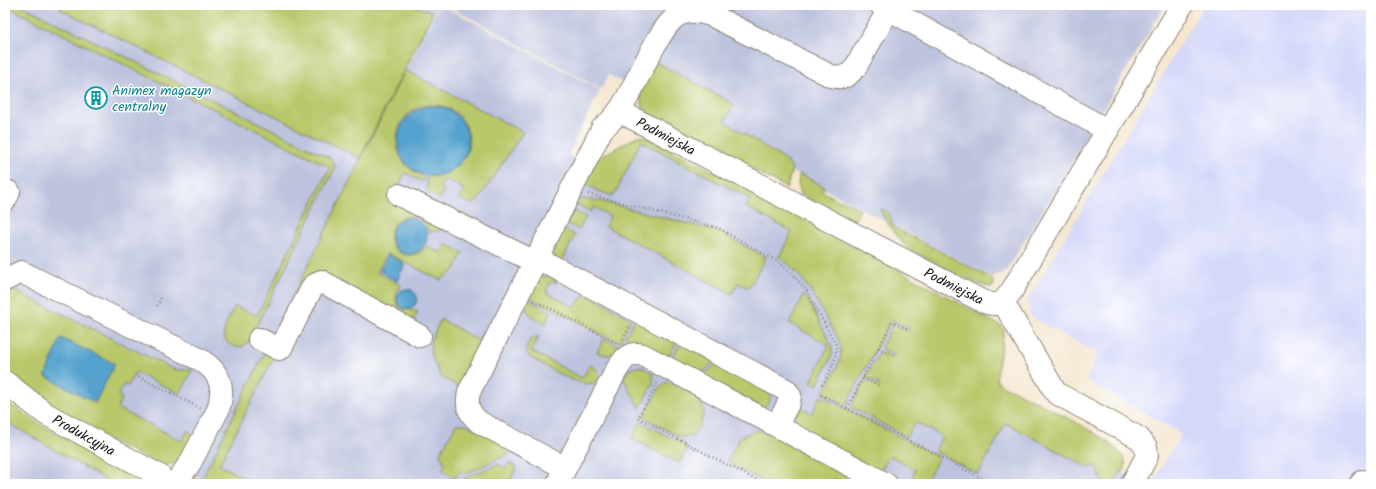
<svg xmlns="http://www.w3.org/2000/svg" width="1376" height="489" font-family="Kalam,sans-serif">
  <rect width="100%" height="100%" fill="#fff"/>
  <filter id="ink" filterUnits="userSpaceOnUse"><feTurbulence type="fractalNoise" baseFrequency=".025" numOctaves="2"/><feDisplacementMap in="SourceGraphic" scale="8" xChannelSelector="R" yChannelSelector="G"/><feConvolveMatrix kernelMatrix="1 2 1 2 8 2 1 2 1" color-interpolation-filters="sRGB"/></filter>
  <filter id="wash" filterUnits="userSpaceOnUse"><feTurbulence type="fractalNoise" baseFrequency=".012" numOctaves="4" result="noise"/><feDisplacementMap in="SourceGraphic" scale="16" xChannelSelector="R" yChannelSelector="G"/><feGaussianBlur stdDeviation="0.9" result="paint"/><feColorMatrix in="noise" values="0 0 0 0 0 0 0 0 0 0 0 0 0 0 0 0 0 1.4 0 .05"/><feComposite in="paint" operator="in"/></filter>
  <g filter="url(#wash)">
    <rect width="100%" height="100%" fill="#f5e6ce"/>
    <path fill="#d4d8f9" d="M1204,5H1371V484H1161L1154,480L1181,434L1086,380L1098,354L1031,317L1027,301Z"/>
    <g fill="#bdc3de">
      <path d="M5,5H438L368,147L439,5H442L600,90L568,155L617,182L638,140L1002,332L993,389L1104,463L1144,484H208L202,479L101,425L5,358Z"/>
      <path d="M447,5H1165L1006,272L991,277L609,75L601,89Z"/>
      <path d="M5,421L88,469L113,484H5Z"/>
    </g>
    <g fill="#b9c86b" stroke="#6a7244">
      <path d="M5,5H21L330,158L335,166L334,170L249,341L244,346C239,347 234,348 229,344C217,334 230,317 235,306L257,316L330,167L12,9L5,23Z"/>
      <path d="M62,5H411L433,12L360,158L60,9Z"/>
      <path d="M652,60L734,104L725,121L785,160L792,168L787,188L656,118C652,115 647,113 644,108C635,97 648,72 652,60Z"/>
      <path d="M405,70L523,132L480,198C472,207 469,203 459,199L464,189L445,179L440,188L444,190L440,198L427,192V176C453,178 476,156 467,129C464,120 458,113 449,109C403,88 371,155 424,177L423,182L405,173L397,190L441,225L440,231L429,232C427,225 422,219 415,217C410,216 404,217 400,219C376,234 401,273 427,246L441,253L445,244L463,253L454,271L440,280L387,253L377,272L401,285L397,292L396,301C402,314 408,307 418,312L412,322L316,276L219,465L256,484H190L193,477L201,481L202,479Z"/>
      <path d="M638,136H644L754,192L1001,326L1004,331L996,379C1001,388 1011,388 1019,393C1041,404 1115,439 1124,458C1126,462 1125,466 1125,470L1120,472L1114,484H1103L1096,466L1087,467L1006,423L978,474L935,451L941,439L940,435L916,423L913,426L907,437L851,407L865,380L879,386L880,384L866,377L880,351L894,357L895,355L881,348L893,324L908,331L909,328L891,320L846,405L823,393C828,383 840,366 841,354C842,343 834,332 829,323C816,300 802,272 779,257L792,232L746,207L750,199L641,141L614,196L598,191L586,184L596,159Z"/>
      <path d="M800,174L819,184L824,187L822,191L840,201L841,200L860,209C858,215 856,221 850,221L802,195C798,187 797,182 800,174Z"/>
      <path d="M582,199L600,201L716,231L766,257L749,288L738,283L732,294L605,226L610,216L593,207L591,212L576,204L575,201Z"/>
      <path d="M880,208L890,214L891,222L895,228L991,278L994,283L993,287C978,288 924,256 907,248C900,241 882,218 880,208Z"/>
      <path d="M573,210L586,217L579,230L566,223Z"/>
      <path d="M563,229L575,235L562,262L551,257L550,248Z"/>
      <path d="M549,275L557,280L556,283L551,281L546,292L575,307L580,299L588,294L631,319L620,342L604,336L556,310L525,296C533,283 534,279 549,275Z"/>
      <path d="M5,291H13L20,293L171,368L175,370H192L180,394L135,372L128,386L124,384L118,396L122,398L117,408L182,441L188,430L192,434L193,437L177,463L162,466C109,439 49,413 5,371Z"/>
      <path d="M804,295L807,298L832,346V355L817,385L811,382L829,345L789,323Z"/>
      <path d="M524,298L551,312L545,324C533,318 524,313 524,298Z"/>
      <path d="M441,319L484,344L461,388L441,377L431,355L430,342Z"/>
      <path d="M635,319L677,341L667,360L625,337Z"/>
      <path d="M539,337L531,351L582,378L590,365C607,374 600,387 582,383C564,378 547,367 531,358L526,352L527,345L532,338Z"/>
      <path d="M604,339L618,345L620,348C614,357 606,356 597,352Z"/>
      <path d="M680,343L714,362L700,375L670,361Z"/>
      <path d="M718,363L770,393C772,401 768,406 761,408L702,376Z"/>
      <path d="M636,367H642L653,373V383L640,408L623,378L628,371Z"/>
      <path d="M668,381C683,389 710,398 702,419C700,425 696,431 693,436L680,437L647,419L644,416L660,387Z"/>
      <path d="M820,397H823L939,457C933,468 928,484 914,484L912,477L915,470L890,456L883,467L877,471L798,427C794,419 794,412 802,408L812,413Z"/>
      <path d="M5,400L11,405L41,425L146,484H113L5,421Z"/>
      <path d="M640,423H643L686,445L687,448L679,463L632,439Z"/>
      <path d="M456,424H465L510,447V453L466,474L460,471L455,478L442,470L445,465L440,454Z"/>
      <path d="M754,431H763L862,484H769L732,465L728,460L740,437Z"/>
      <path d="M509,463L517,467L508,484H462L465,478L498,464L506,468Z"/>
    </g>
    <g fill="#55a2ce" stroke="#385f75">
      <circle cx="433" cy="141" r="35"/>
      <circle cx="409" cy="236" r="18"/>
      <path d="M388,255L405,264L397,281L380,271Z"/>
      <circle cx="407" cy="299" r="10"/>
      <path d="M61,338L115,364L95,403L45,376Z"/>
    </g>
  </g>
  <g filter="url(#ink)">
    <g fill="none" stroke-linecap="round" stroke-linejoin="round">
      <g stroke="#888175" stroke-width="24">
        <g id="minor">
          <path d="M881,5L1107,130"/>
          <path d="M619,111L982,301C997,307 1001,305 1011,292L1182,5"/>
          <path d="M399,195L535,262"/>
          <path d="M5,200L9,192"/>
          <path d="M537,258L786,390L790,395L789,402L777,425"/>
          <path d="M5,280L21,272L201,360C221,373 225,388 218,410L190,463L175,484"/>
          <path d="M1003,302L1056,393L1139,438L1146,447L1147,456L1132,484"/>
          <path d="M259,339L279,349L281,348L313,286L321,281L420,336"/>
          <path d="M5,382L46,414L160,476L166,484"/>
          <path d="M565,468L479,422C468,412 466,406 469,392L602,129C608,124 614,118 619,111C635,90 659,22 681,14C691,10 702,12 711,15L831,76C844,79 847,77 855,68L889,9"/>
          <path d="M557,484L616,371C624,359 628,351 643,355L886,484"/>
          <path d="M1361,484L1363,481L1368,484"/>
        </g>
      </g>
      <g stroke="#888175" stroke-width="2.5" stroke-dasharray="1 3" stroke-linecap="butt">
        <path d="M588,194L718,228L777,261L788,270L806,289L836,345C838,359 829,372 822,385"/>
        <path d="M533,301L556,311L616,343"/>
        <path d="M157,306L161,298"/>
        <path d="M623,339L629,327"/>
        <path d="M878,348L894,356"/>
        <path d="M135,375L200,408"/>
        <path d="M863,378L879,385"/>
        <path d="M657,383L638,418L764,484"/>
        <path d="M821,395L993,484"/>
        <path d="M847,408L892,322L908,329"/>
        <path d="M836,478L838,484"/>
      </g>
      <use href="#minor" stroke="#fff" stroke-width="22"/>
    </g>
  </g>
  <defs>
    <g id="building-ring" transform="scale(1.15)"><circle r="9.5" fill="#fff" stroke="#0f9aa8" stroke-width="1.5"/><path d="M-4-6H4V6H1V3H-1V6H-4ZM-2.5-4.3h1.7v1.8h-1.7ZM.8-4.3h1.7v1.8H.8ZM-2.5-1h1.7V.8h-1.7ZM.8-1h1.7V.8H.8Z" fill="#0f9aa8"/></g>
  </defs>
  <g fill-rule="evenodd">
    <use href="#building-ring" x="96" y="98"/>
  </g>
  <g text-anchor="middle" stroke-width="3" stroke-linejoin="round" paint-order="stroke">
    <g font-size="14" fill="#0d838f" stroke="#fff" text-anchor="start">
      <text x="112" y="95">Animex magazyn<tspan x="112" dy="16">centralny</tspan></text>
    </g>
    <g font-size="14" fill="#1c1c1c" stroke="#fff">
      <text transform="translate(666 136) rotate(28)" y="5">Podmiejska</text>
      <text transform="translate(954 286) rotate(27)" y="5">Podmiejska</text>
      <text transform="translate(84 435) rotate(29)" y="5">Produkcyjna</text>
    </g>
  </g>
  <rect width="1376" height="489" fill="none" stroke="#fff" stroke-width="20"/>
</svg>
